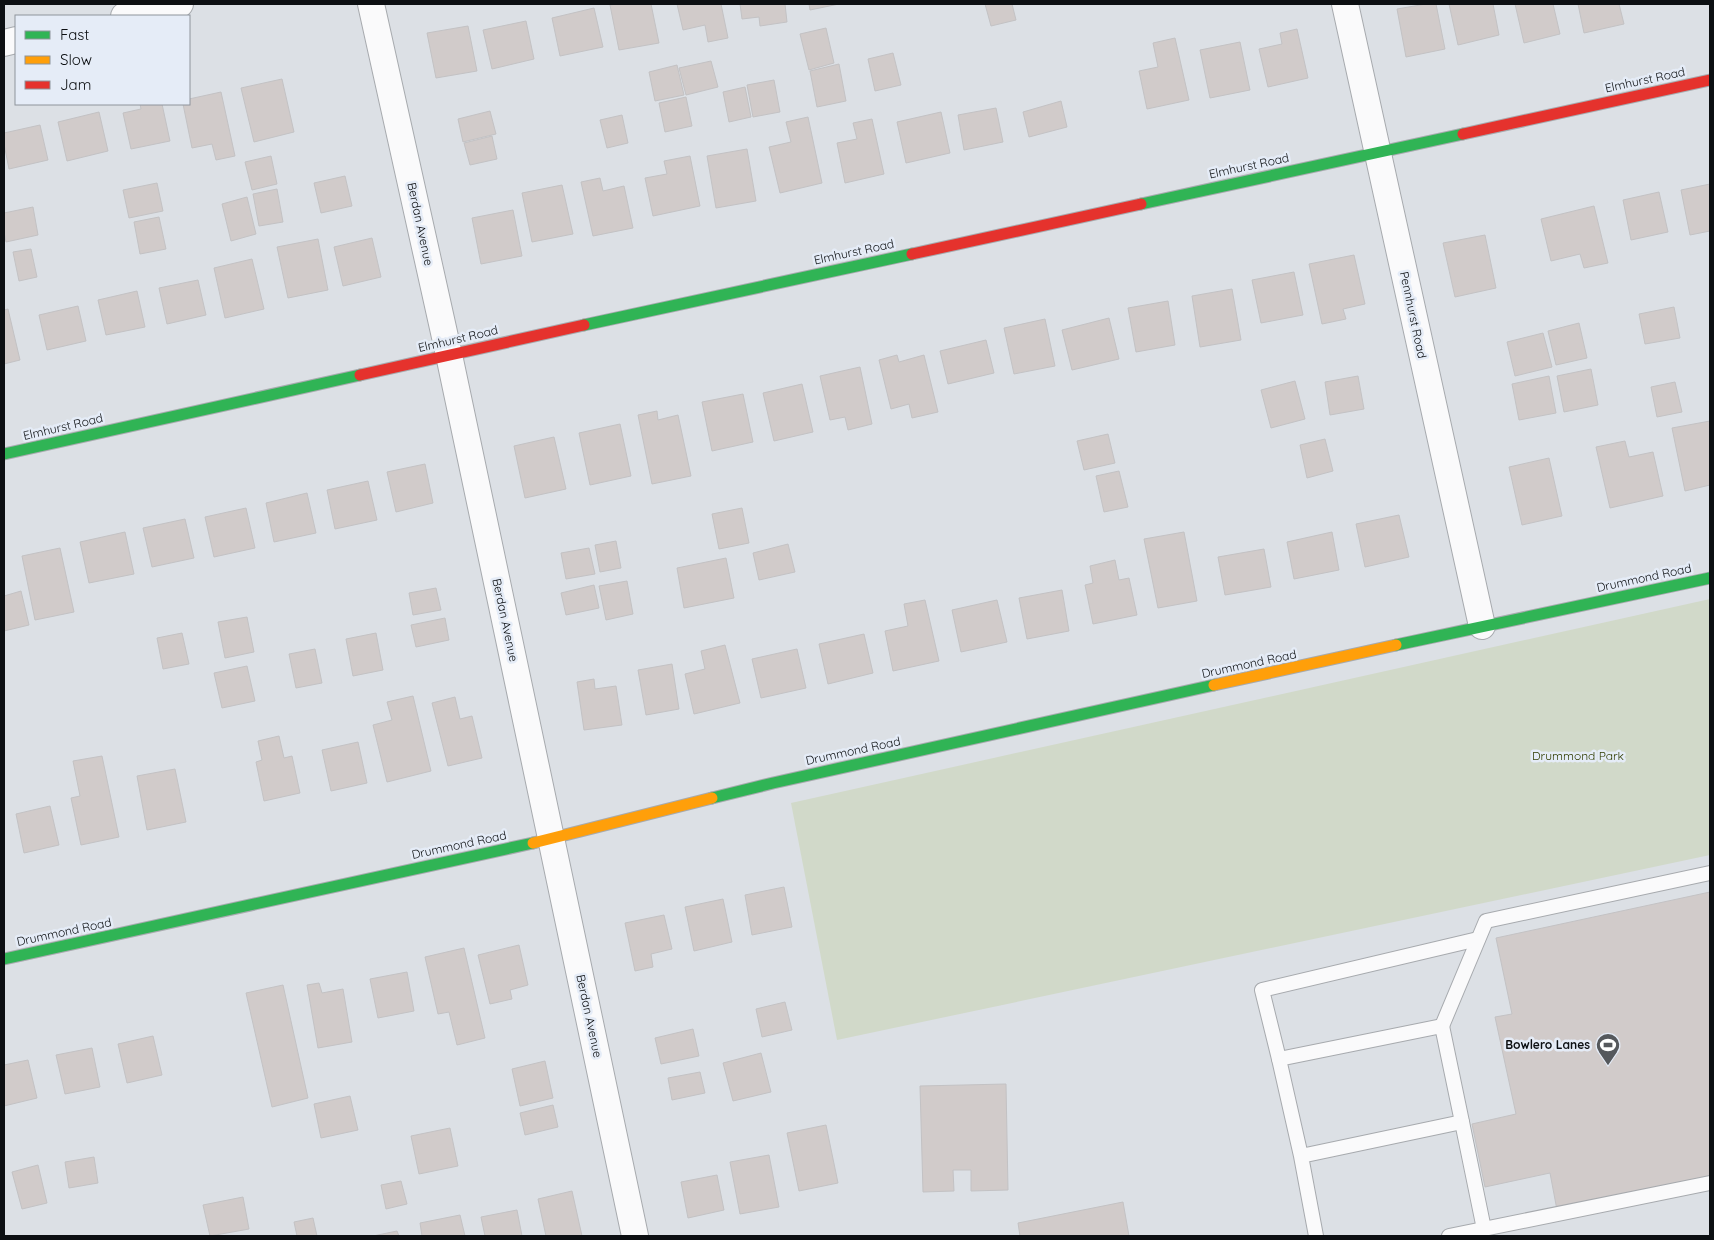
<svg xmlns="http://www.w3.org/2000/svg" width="1714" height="1240" font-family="Quicksand,sans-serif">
  <rect width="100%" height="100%" fill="#dce0e5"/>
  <path fill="#d1d9c9" d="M1710,599V855L837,1040L791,803Z"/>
  <g fill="#d1cbca" stroke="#c3c2c4">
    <path d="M617,4H651L659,43L619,50L610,5Z"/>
    <path d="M677,4H721L728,38L708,42L705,25L683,30Z"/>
    <path d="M740,4H785L787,22L760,26L759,17L742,19Z"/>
    <path d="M809,4H839L810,10Z"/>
    <path d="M985,4H1012L1016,20L991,26Z"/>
    <path d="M1426,4H1436L1445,49L1406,57L1397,9Z"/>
    <path d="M1449,4H1493L1499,35L1458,45Z"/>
    <path d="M1515,4H1553L1560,34L1524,43Z"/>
    <path d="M1578,4H1619L1624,24L1584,33Z"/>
    <path d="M594,8L603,47L560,56L552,18Z"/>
    <path d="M526,21L534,59L492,69L483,30Z"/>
    <path d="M468,26L477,71L436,78L427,33Z"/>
    <path d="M826,28L834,63L809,70L800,34Z"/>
    <path d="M1297,29L1308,78L1268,87L1259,49L1282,44L1280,33Z"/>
    <path d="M1175,38L1189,100L1147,109L1139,71L1158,67L1153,43Z"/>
    <path d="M1240,42L1250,90L1210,98L1200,50Z"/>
    <path d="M893,53L901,85L875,91L868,59Z"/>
    <path d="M711,61L718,87L686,95L679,68Z"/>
    <path d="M839,64L846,101L817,107L810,71Z"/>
    <path d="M677,65L684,95L655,101L649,72Z"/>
    <path d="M282,79L294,132L254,142L241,88Z"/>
    <path d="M774,80L780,112L753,117L747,85Z"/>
    <path d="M745,87L751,117L729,122L723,92Z"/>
    <path d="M221,92L235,156L216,160L212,144L192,148L183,104H189V99Z"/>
    <path d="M686,97L692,126L665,132L659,103Z"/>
    <path d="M1061,101L1067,127L1029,137L1023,112Z"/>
    <path d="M140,104H162L170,141L131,149L123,113L141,109Z"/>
    <path d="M996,108L1003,142L964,150L958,115Z"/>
    <path d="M490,111L496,134L463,142L458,119Z"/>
    <path d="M99,112L108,151L67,161L58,122Z"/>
    <path d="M941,112L950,153L906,163L897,122Z"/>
    <path d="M622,115L628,143L607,148L600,120Z"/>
    <path d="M808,117L822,183L780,193L769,147L791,142L786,122Z"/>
    <path d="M872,119L884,174L845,183L837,143L857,139L853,123Z"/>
    <path d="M40,125L48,160L9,169L4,144V133Z"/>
    <path d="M492,136L497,159L470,165L464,143Z"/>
    <path d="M747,149L756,201L716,208L707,156Z"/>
    <path d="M271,156L277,184L252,190L245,162Z"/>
    <path d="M690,156L700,206L653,216L645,178L667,174L664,161Z"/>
    <path d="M345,176L352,206L321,213L314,183Z"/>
    <path d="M600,178L603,191L624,186L633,228L593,236L581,182Z"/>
    <path d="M157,183L163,211L129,218L123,190Z"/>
    <path d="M1710,184V231L1690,235L1681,190Z"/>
    <path d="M562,185L573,234L532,242L522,193Z"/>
    <path d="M277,189L283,222L259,226L253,194Z"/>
    <path d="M1659,192L1668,232L1631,240L1623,200Z"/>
    <path d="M247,197L256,234L231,241L222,204Z"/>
    <path d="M1594,206L1608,263L1584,268L1580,254L1551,261L1541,219Z"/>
    <path d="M33,207L38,235L6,242L4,232V213Z"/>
    <path d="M513,210L522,256L481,264L472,218Z"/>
    <path d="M159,217L166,249L140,254L134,222Z"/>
    <path d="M1485,235L1496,288L1455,297L1443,243Z"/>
    <path d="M372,238L381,277L343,286L334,247Z"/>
    <path d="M318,239L328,290L288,298L277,247Z"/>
    <path d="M31,249L37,277L19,281L13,252Z"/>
    <path d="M1354,255L1365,304L1343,309L1346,319L1322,324L1309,264Z"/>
    <path d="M252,259L264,309L225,318L214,268Z"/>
    <path d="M1294,272L1303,315L1261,323L1252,280Z"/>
    <path d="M198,280L206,315L167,324L159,288Z"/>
    <path d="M1232,289L1241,340L1200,347L1192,296Z"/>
    <path d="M137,291L145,327L106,335L98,300Z"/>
    <path d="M1168,301L1175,345L1136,352L1128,308Z"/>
    <path d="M78,306L86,341L47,350L39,315Z"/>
    <path d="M1674,307L1680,338L1645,344L1639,314Z"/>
    <path d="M8,309L20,360L4,364V310Z"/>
    <path d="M1109,318L1119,359L1072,370L1062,330Z"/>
    <path d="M1045,319L1055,366L1014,374L1004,328Z"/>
    <path d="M1579,323L1587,358L1556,365L1548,331Z"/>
    <path d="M1543,333L1552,367L1515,376L1507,342Z"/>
    <path d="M986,340L994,373L948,384L940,351Z"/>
    <path d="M897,355L899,362L924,355L938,412L912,418L909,404L891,409L879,360Z"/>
    <path d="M860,367L872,424L848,430L845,417L830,420L820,376Z"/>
    <path d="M1591,369L1598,405L1564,412L1557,376Z"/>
    <path d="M1358,376L1364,409L1330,415L1325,382Z"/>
    <path d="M1549,376L1556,413L1519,420L1512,384Z"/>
    <path d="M1295,381L1305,419L1271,428L1261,390Z"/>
    <path d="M1675,382L1682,412L1657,417L1651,387Z"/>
    <path d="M802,384L813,432L774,441L763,393Z"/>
    <path d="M743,394L753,442L712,451L702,402Z"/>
    <path d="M657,411L658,420L678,415L691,476L652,484L638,415Z"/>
    <path d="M1710,421V485L1685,491L1672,428Z"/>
    <path d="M620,424L631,476L590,485L579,433Z"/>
    <path d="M1108,434L1115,463L1084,470L1077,441Z"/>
    <path d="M554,437L566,489L525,498L514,446Z"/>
    <path d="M1325,439L1333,471L1307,478L1300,445Z"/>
    <path d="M1625,441L1629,457L1653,452L1663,496L1610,508L1596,447Z"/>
    <path d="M1549,458L1562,516L1522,525L1509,467Z"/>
    <path d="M425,464L433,503L396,512L387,472Z"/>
    <path d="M1119,471L1128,507L1104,512L1096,476Z"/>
    <path d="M368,481L377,520L335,529L327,490Z"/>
    <path d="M307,493L316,533L274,542L266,503Z"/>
    <path d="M246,508L255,548L214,557L205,517Z"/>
    <path d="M742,508L749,543L719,549L712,514Z"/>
    <path d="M1399,515L1409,557L1365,567L1356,524Z"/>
    <path d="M185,519L194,558L152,567L143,528Z"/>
    <path d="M125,532L134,574L89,583L80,542Z"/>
    <path d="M1184,532L1197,601L1158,608L1144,539Z"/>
    <path d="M1332,532L1339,570L1294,579L1287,542Z"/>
    <path d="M616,541L621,568L600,572L595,545Z"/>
    <path d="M788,544L795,572L759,580L753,553Z"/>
    <path d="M60,548L74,612L35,620L22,556Z"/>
    <path d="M589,548L595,574L566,579L561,553Z"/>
    <path d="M1264,549L1271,587L1225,595L1218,557Z"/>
    <path d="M726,558L734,598L684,608L677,568Z"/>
    <path d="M1115,560L1119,580L1129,578L1137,615L1093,624L1085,585L1093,583L1090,566Z"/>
    <path d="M627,581L633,614L606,620L599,586Z"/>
    <path d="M594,585L599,608L566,615L561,593Z"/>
    <path d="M436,588L441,610L413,615L409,593Z"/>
    <path d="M1062,590L1069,631L1027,639L1019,598Z"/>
    <path d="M21,591L29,625L4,631V596Z"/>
    <path d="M925,600L939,661L893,671L885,631L908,626L904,604Z"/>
    <path d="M997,600L1007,642L961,652L952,610Z"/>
    <path d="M247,617L254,652L225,658L218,622Z"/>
    <path d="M445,618L449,640L416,647L411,625Z"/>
    <path d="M182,633L189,664L163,669L157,638Z"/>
    <path d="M376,633L383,670L353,676L346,639Z"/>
    <path d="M864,634L873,673L828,684L819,644Z"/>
    <path d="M725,645L740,703L694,714L685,674L705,669L701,651Z"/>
    <path d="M315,649L322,683L296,688L289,654Z"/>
    <path d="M797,649L806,688L761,698L752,659Z"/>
    <path d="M672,664L679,709L646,715L638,670Z"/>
    <path d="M247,666L255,701L222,708L214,673Z"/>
    <path d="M594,679L595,689L616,686L622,725L584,730L577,682Z"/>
    <path d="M413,696L431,771L387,782L373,725L392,720L387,702Z"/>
    <path d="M455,697L460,719L472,716L482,758L448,766L432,703Z"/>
    <path d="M279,736L284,758L292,756L300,793L264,801L256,762L262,760L258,741Z"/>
    <path d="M358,742L367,783L331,791L322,750Z"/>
    <path d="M102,756L119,837L81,845L71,798L80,796L73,761Z"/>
    <path d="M175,769L186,822L147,830L137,776Z"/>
    <path d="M50,806L59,845L24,853L16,814Z"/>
    <path d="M784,887L792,927L752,935L745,895Z"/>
    <path d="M1710,892V1177L1557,1210L1550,1173L1485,1187L1472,1124L1516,1114L1495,1017L1512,1014L1496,938Z"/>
    <path d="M723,899L732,942L694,951L685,907Z"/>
    <path d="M664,915L672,949L651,954L653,967L635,971L625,923Z"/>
    <path d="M519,945L528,985L510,990L512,999L490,1004L478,955Z"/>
    <path d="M464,948L485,1038L457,1045L449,1012L438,1014L425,957Z"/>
    <path d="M407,972L414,1011L378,1018L370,979Z"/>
    <path d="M319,983L322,993L343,989L352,1042L318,1048L307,985Z"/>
    <path d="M283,985L308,1098L272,1107L246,993Z"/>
    <path d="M785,1002L792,1030L762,1037L756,1009Z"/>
    <path d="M693,1029L699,1056L661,1064L655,1038Z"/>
    <path d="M153,1036L162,1075L127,1083L118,1044Z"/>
    <path d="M92,1048L100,1087L65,1094L56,1055Z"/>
    <path d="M761,1053L771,1092L733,1101L723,1063Z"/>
    <path d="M28,1060L37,1098L4,1106V1065Z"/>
    <path d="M545,1061L553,1098L520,1106L512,1069Z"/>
    <path d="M700,1072L705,1093L672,1100L668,1078Z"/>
    <path d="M1006,1084L1008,1190L971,1191V1170H953L954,1191L923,1192L920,1086Z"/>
    <path d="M350,1096L358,1130L321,1138L314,1104Z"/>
    <path d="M553,1105L558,1127L525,1135L520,1113Z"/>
    <path d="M826,1125L838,1183L799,1191L787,1133Z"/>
    <path d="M450,1128L458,1166L419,1174L411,1136Z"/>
    <path d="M769,1155L779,1207L740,1214L730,1162Z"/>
    <path d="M94,1157L98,1183L69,1188L65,1162Z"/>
    <path d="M38,1165L47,1203L22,1209L12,1172Z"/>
    <path d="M717,1175L724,1210L688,1218L681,1182Z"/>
    <path d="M401,1181L407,1204L386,1209L381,1185Z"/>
    <path d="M572,1191L582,1236H546L538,1199Z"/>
    <path d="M243,1197L249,1229L210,1236L203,1205Z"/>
    <path d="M1123,1202L1129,1236H1020L1018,1223Z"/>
    <path d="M517,1210L522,1236H485L481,1217Z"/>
    <path d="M460,1215L465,1236H422L420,1223Z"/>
    <path d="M313,1218L317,1236H297L294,1222Z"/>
    <path d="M397,1231L399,1236H373Z"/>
  </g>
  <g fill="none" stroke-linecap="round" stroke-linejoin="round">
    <g stroke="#a7aaae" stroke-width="16">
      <g id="lane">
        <path d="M1442,1026L1486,921L1710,873"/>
        <path d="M1279,1059L1262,990L1478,939"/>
        <path d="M1462,1122L1484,1229"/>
        <path d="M1301,1156L1462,1122L1442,1026L1279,1059L1301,1156L1316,1236"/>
        <path d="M1449,1236L1710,1183"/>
      </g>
    </g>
    <g stroke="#a7aaae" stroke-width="28">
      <g id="street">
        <path d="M371,4L449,355L635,1236"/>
        <path d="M1345,4L1482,626"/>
        <path d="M124,16L180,4"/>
        <path d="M4,43L16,40"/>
      </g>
    </g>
    <g stroke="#a7aaae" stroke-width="13">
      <g id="fast">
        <path d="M1141,204L1463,134"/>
        <path d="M584,325L912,254"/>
        <path d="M4,454L360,375"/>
        <path d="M1396,645L1710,578"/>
        <path d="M712,798L773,783L1214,685"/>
        <path d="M4,959L533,843"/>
      </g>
    </g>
    <g stroke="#a7aaae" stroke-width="13">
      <g id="slow">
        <path d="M1214,685L1396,645"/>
        <path d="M533,843L712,798"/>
      </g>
    </g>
    <g stroke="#a7aaae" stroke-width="13">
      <g id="jam">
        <path d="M1463,134L1710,80"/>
        <path d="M912,254L1141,204"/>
        <path d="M360,375L584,325"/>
      </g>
    </g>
    <use href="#lane" stroke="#fafafb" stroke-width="14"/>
    <use href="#street" stroke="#fafafb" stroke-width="26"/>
    <use href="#fast" stroke="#30b455" stroke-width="11"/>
    <use href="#slow" stroke="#ff9f0a" stroke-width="11"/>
    <use href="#jam" stroke="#e5322d" stroke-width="11"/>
  </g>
  <defs>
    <g id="stadium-pin" transform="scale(1.25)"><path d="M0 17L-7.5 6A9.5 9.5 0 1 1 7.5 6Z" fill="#55585c" stroke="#e5ecf7"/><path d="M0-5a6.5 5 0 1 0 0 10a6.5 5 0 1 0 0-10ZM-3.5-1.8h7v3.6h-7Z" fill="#fff"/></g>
  </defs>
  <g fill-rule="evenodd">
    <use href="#stadium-pin" x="1608" y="1045"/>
  </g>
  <g text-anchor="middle" stroke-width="5" stroke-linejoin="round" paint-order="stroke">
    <g font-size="12" fill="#0c0f12" stroke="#e5ecf7">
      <text transform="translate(1645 80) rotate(-12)" y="4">Elmhurst Road</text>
      <text transform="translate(1249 166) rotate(-12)" y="4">Elmhurst Road</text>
      <text transform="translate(420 224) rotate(78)" y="4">Berdan Avenue</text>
      <text transform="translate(854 252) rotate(-12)" y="4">Elmhurst Road</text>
      <text transform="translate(1413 315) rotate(78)" y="4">Pennhurst Road</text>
      <text transform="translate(458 339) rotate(-13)" y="4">Elmhurst Road</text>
      <text transform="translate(63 427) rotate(-13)" y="4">Elmhurst Road</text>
      <text transform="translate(1644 578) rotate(-12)" y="4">Drummond Road</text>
      <text transform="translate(505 620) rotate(78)" y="4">Berdan Avenue</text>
      <text transform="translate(1249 664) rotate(-12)" y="4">Drummond Road</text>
      <text transform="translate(853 751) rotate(-12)" y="4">Drummond Road</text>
      <text transform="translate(459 845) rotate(-12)" y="4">Drummond Road</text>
      <text transform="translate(64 932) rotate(-12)" y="4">Drummond Road</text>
      <text transform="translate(589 1016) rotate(78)" y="4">Berdan Avenue</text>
    </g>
    <g font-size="12" fill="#303d01" stroke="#e5ecf7">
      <text x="1578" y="760">Drummond Park</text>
    </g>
    <g font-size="12" font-weight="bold" fill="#0c0f12" stroke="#e5ecf7" text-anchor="end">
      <text x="1590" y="1049">Bowlero Lanes</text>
    </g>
  </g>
  <rect width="1714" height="1240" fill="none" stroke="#0c0f12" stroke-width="10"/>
  <rect x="15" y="15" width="175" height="90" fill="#e5ecf7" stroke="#8e949b"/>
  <rect x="25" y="31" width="25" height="8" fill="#30b455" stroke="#8e949b"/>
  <text x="60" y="40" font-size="15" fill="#0c0f12">Fast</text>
  <rect x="25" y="56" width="25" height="8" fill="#ff9f0a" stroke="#8e949b"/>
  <text x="60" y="65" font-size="15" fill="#0c0f12">Slow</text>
  <rect x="25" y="81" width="25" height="8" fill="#e5322d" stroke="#8e949b"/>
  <text x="60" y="90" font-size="15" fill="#0c0f12">Jam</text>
</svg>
